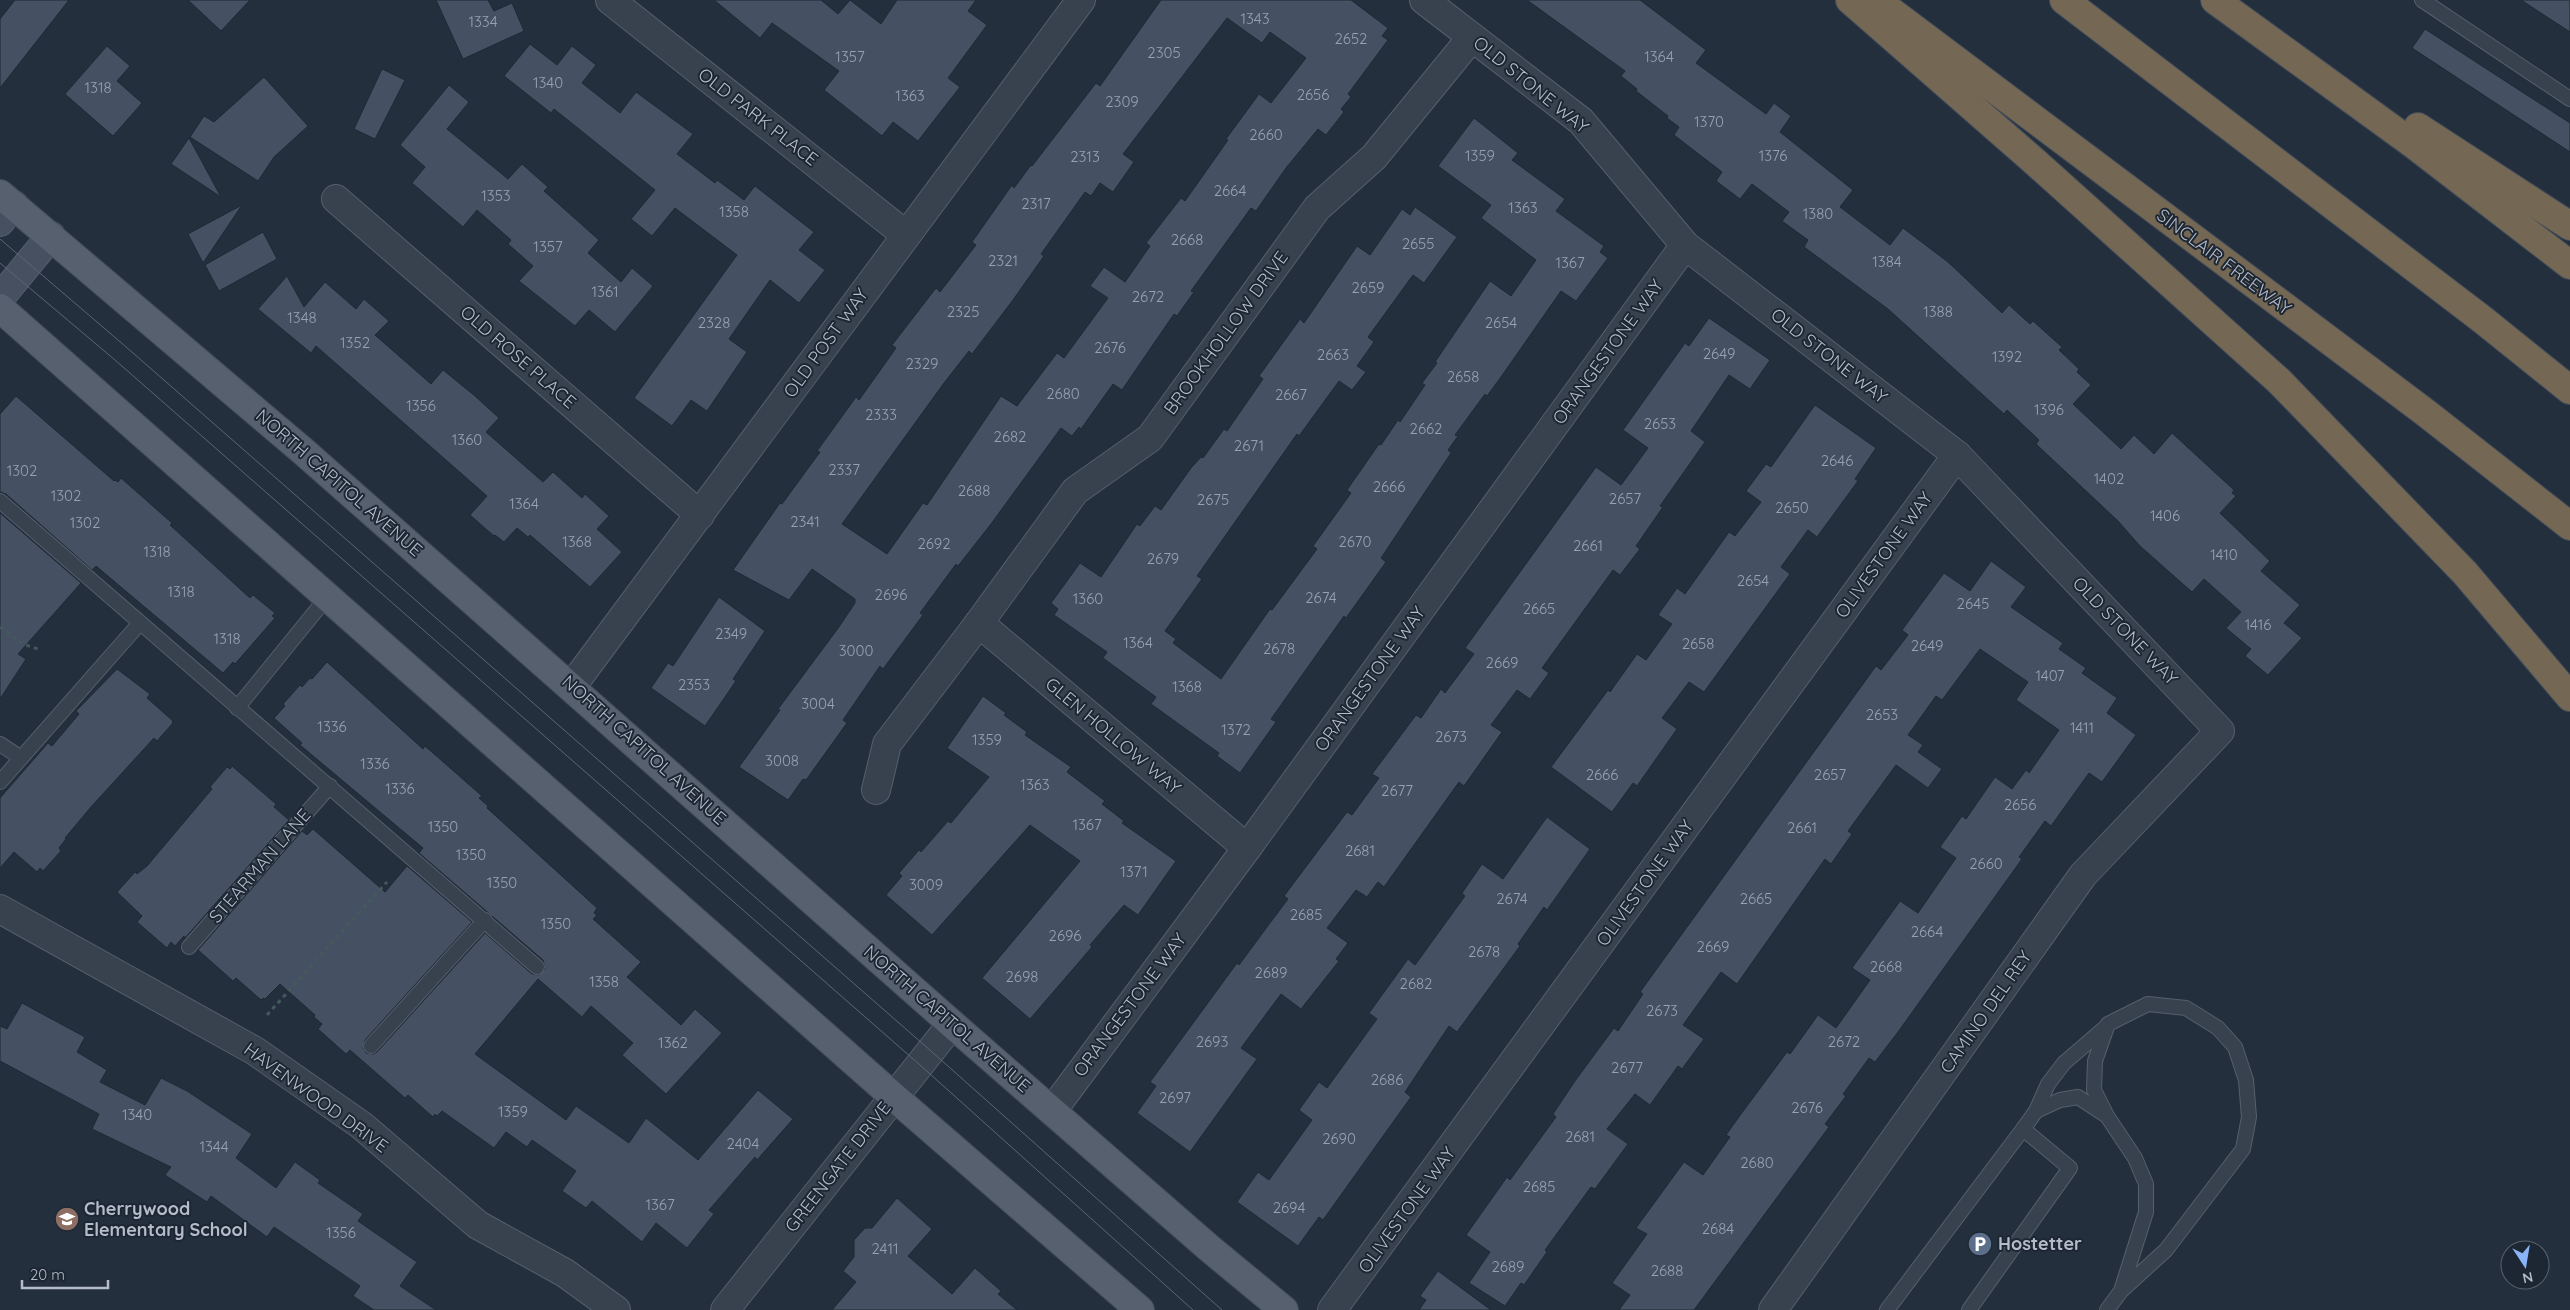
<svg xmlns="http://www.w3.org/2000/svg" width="2570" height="1310" font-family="Quicksand,sans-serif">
  <rect width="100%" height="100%" fill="#242f3e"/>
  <g fill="#455162" stroke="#1f2835" fill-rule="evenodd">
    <path d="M15,0H69L0,88V19Z"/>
    <path d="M188,0H250L221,31Z"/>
    <path d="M436,0H488L494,11L512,3L524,31L463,59Z"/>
    <path d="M714,0H821L838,14L850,0L881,24L897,0H976L968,11L987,25L948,78L960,87L918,141L893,122L882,136L824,90L839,71L772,23L760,38Z"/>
    <path d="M1161,0H1351L1388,28L1382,36L1388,40L1348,94L1351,97L1341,109L1344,112L1326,135L1318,129L1286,168L1256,211L1251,208L1191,291L1194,292L1177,316L1174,314L1122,390L1113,384L1081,429L1079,427L1072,436L1061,428L991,524L958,566L956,564L920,613L923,615L883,669L880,666L843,720L847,723L806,780L803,779L788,800L739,767L780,710L778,709L839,627L855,603V599L812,569L789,600L733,570L780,503L782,504L820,452L817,451L856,397L859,400L874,379L896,348L892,345L936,288L940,292L976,245L972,242L1012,185L1014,188L1031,165L1032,166L1096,83L1100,86ZM1227,18L1262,43L1270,32L1306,58L1271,103L1259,94L1226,139L1228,140L1185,201L1181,198L1146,243L1150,246L1125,282L1104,267L1090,286L1108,298L1064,358L1057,353L1017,406L1001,396L927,505L923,503L887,554L842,524L944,383L969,351L972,354L1013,300L1044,256L1041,254L1085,192L1091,196L1100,183L1113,192L1134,162L1123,154Z"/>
    <path d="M1527,0H1640L1706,50L1696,63L1766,114L1774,103L1791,116L1780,132L1853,190L1840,207L1890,245L1903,228L1948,262L2002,313L2009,305L2030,324L2033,321L2062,347L2059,350L2079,369L2077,372L2091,385L2073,404L2121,449L2134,435L2154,454L2172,433L2234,490L2232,493L2236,496L2220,513L2270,561L2261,571L2300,605L2284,623L2302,638L2268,675L2245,656L2251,649L2226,628L2241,612L2204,579L2192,592L2140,546L2118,521L2036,444L2039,440L2007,410L2004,414L1888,309L1804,247L1808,240L1782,221L1789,212L1752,184L1740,199L1716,181L1722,172L1674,135L1679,127L1667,118L1668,116L1636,91L1637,89L1621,76L1625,71Z"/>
    <path d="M2521,0H2570V32Z"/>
    <path d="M2425,29L2570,123V152L2412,48Z"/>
    <path d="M530,44L557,65L572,46L596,65L582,83L620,113L636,92L693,134L677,154L715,183L717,180L744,200L755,186L814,232L799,250L825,270L799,303L770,280L729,339L747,352L707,411L691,400L672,426L634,398L737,255L675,208L652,236L631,219L655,190L554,109L551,113L504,76Z"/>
    <path d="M107,46L130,66L117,81L142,103L113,136L65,94Z"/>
    <path d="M382,69L405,80L375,139L354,129Z"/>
    <path d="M264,77L308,126L274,157L258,181L190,137L204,116L214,122Z"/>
    <path d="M449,85L469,102L447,129L508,179L522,164L548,187L544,191L599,240L588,253L621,282L632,268L653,286L615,332L589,310L575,326L519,281L533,266L508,244L511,240L477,210L463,227L412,183L425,167L400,145Z"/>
    <path d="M1474,118L1518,153L1512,160L1565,199L1556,211L1604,246L1600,252L1608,258L1576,301L1561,291L1501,377L1487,396L1485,394L1455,435L1458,436L1448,450L1451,453L1381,558L1386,562L1346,618L1344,616L1271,719L1276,722L1240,773L1217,756L1219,753L1151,704L1156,697L1103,658L1107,652L1054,615L1058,609L1051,603L1080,563L1101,577L1137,524L1140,526L1155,506L1161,510L1191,468L1201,457L1203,458L1224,429L1227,431L1263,379L1259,376L1300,319L1304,323L1357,246L1370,255L1402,209L1410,215L1415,207L1457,237L1424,283L1413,275L1368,337L1374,342L1357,366L1366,372L1352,390L1339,381L1299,436L1297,434L1197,576L1202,579L1165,631L1176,639L1173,643L1221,679L1270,609L1272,610L1317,549L1313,546L1351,493L1347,490L1379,444L1381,445L1398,420L1400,422L1425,385L1422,383L1437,363L1435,362L1490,281L1511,296L1536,260L1481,218L1491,205L1438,166Z"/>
    <path d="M189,138L221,197L171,164Z"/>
    <path d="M242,205L203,263L188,234Z"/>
    <path d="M263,232L277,259L219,291L205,265Z"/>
    <path d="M287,276L304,307L325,282L356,309L364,299L389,321L375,335L431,384L443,370L475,396L499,418L486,432L543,482L553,472L582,498L585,494L609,516L597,529L622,552L590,587L530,535L528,537L517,528L504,542L495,535L494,536L470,515L487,496L316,346L311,353L258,309Z"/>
    <path d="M1709,318L1770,360L1750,389L1729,375L1691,431L1705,442L1660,506L1663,507L1636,546L1640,549L1620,575L1613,570L1542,668L1549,673L1530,699L1517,690L1491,725L1502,732L1464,786L1459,782L1384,887L1378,882L1367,897L1356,890L1327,928L1348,943L1336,959L1339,961L1301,1009L1281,994L1241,1048L1257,1059L1190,1152L1137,1113L1156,1086L1150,1082L1237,963L1239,965L1267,927L1288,899L1284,896L1347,812L1352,815L1379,778L1372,774L1416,715L1421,718L1441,689L1445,693L1474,654L1465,648L1596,467L1621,485L1648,448L1623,430L1685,343L1689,346Z"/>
    <path d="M16,396L114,481L115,480L118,482L121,478L172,523L170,525L250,598L253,595L275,613L272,616L275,618L235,664L233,662L223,673L96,566L92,570L6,494L0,492V414Z"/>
    <path d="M1815,405L1876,448L1855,479L1858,481L1817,537L1808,530L1781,567L1790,574L1704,692L1689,682L1662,718L1677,729L1637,786L1633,783L1612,812L1551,767L1608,690L1610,692L1637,654L1646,660L1672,624L1658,615L1677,588L1685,594L1729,532L1735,536L1761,502L1746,491L1766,464L1771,467Z"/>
    <path d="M0,513L81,583L18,654L26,659L0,699Z"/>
    <path d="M1991,561L2026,587L2011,607L2063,643L2059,649L2086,668L2082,673L2117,698L2107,713L2136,735L2102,782L2089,773L2051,826L2045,821L2019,857L2022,859L1898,1032L1875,1062L1869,1058L1843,1094L1846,1096L1825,1124L1829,1127L1694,1310H1619L1630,1295L1612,1283L1647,1234L1636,1228L1684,1162L1703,1175L1730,1137L1726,1135L1741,1114L1787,1052L1790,1054L1818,1015L1836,1028L1870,980L1852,968L1900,901L1918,913L1956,858L1940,847L1962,816L1966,819L1995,777L2012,789L2026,770L2029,773L2059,730L2016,700L2028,682L1980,649L1942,700L1936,696L1908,735L1923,745L1918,752L1942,769L1928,788L1896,765L1848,831L1852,834L1831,864L1825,859L1737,984L1721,972L1683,1025L1704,1039L1682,1069L1678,1066L1650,1105L1635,1094L1607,1129L1628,1144L1595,1189L1591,1187L1545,1250L1547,1252L1524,1285L1521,1283L1505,1306L1469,1283L1490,1252L1466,1235L1507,1177L1510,1180L1556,1117L1553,1114L1575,1081L1614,1028L1618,1031L1643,994L1640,992L1876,666L1881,670L1908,635L1902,630L1944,573L1970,591Z"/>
    <path d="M719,597L765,631L733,679L736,681L705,726L651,688L668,663L673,666Z"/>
    <path d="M327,662L423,749L425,746L482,796L479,798L488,806L487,808L597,908L594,913L597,915L593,919L641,962L627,977L681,1025L695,1009L722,1033L666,1094L622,1055L633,1043L591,1006L582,1017L538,979L475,1054L566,1120L576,1106L629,1143L646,1118L698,1160L758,1090L793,1119L757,1160L755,1157L709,1210L714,1214L687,1248L656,1223L642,1242L592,1201L586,1208L562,1191L576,1171L532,1140L527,1147L506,1132L494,1148L442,1111L437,1116L435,1114L433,1117L408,1095L405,1098L350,1050L346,1054L318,1029L322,1024L314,1017L315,1015L280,984L265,999L263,998L261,1000L236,978L233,981L198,950L302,831L307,835L313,829L385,892L407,866L472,922L365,1040L363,1048L366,1053L373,1054L377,1052L485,933L532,974L539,975L545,969L543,960L419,853L423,848L300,745L302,743L274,718L285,706L283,704L300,685L302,687L310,678L312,679Z"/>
    <path d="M117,669L150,694L147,698L173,721L172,724L157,741L154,738L91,807L65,838L66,839L59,848L61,851L43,871L40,868L37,872L14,852L0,868V798L48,743L52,746L79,714L76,711Z"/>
    <path d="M983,696L1006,713L1004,715L1027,732L1025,735L1071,767L1067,772L1105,801L1102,804L1124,821L1122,823L1176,861L1138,915L1124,905L1090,945L1092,947L1030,1019L982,978L1080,861L1030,825L932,935L886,895L902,876L899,873L919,850L921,852L948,821L951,823L989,777L947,748Z"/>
    <path d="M232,766L276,804L274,807L289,820L185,938L184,936L175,946L171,942L167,948L137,922L142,916L117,892L135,872L137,874L147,866L212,789L210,787L227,767L230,769Z"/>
    <path d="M1547,817L1590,849L1547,910L1544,907L1518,944L1520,946L1457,1032L1449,1026L1405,1092L1411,1097L1323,1220L1319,1217L1298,1246L1237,1202L1258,1172L1269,1180L1312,1120L1299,1110L1319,1082L1327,1088L1377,1019L1369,1013L1408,959L1415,965L1465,896L1462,893L1482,864L1503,879Z"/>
    <path d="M22,1003L85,1037L77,1052L107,1070L100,1082L145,1105L161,1078L187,1091L252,1134L236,1158L276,1188L295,1162L320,1180L318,1183L363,1214L358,1221L417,1262L400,1286L436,1310H374L353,1296L360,1286L274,1227L267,1237L211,1196L207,1202L165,1175L171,1167L92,1129L99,1114L0,1061V1026L7,1029Z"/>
    <path d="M897,1198L932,1229L908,1256L952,1294L975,1268L1001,1291L998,1294L1017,1310H832L856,1282L843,1271L854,1257V1240L865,1228H872Z"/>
    <path d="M1438,1271L1491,1310H1419L1426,1300L1420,1296Z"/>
  </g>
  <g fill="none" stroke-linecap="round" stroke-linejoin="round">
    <g stroke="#565f6c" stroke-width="16">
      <g id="lane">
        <path d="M2422,0L2570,99"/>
        <path d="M0,501L537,967"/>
        <path d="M237,708L328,596"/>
        <path d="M0,744L21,758"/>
        <path d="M0,782L140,623"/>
        <path d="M189,947L330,786"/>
        <path d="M371,1046L485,920"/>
        <path d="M2036,1111L2060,1100L2078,1097L2107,1116"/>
        <path d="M1887,1310L2023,1129L2036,1111L2048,1084L2064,1063L2107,1026"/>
        <path d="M1969,1310L2070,1168L2023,1129"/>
        <path d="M2107,1310L2121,1291L2166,1250L2243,1149L2249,1117L2246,1080L2235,1047L2218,1028L2186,1008L2148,1004L2108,1024L2095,1061L2094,1090L2107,1116L2135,1158L2146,1184V1212L2121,1291"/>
      </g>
    </g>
    <g stroke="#565f6c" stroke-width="30">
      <g id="street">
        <path d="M610,0L906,235"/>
        <path d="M1424,0L1581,121L1685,245L1957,455L2220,731L2083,875L1773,1310"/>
        <path d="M336,199L700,515"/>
        <path d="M979,623L1247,848"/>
        <path d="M572,686L1081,0"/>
        <path d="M876,790L887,744L979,623L1075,491L1150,438L1317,208L1374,157L1472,37"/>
        <path d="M0,909L255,1051L361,1125L478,1225L565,1273L616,1310"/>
        <path d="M1052,1111L1247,848L1685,245"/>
        <path d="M725,1310L952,1024"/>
        <path d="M1332,1310L1957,455"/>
      </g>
    </g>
    <g stroke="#565f6c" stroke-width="30">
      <g id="secondary">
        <path d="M0,222L14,205"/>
        <path d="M0,298L51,236"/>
      </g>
    </g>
    <g stroke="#414a57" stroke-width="30">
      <g id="primary">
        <path d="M0,194L304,452L952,1024L1209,1248L1284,1310"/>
        <path d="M0,308L894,1097L1140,1310"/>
      </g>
    </g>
    <g stroke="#434c59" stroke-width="30">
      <g id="highway">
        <path d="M1850,0L2034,161L2279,381L2465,573L2570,697"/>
        <path d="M1876,0L2426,413L2570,526"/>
        <path d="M2064,0L2483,320L2570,390"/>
        <path d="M2215,0L2413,144L2570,265"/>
        <path d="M2418,127L2570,226"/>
      </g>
    </g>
    <g stroke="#44595c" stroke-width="3" stroke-dasharray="4 4" stroke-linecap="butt">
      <path d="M0,627L23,644L38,649"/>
      <path d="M267,1015L387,882"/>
    </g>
    <use href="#lane" stroke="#38414e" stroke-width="14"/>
    <use href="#street" stroke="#38414e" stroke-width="28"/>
    <use href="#secondary" stroke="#465061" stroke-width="28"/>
    <use href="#primary" stroke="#56606e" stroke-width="28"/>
    <use href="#highway" stroke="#746855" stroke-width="28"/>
    <g stroke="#5a6575" stroke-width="1">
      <path d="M0,239L125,346L931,1051L1222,1310"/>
      <path d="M0,263L115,360L920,1065L1193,1310"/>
    </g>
  </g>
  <defs>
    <g id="school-disc" transform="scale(1.25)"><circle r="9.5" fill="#8d6e63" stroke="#1d2633"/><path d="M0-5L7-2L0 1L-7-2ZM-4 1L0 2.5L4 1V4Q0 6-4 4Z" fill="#fff"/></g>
    <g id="parking-disc" transform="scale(1.25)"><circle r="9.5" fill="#5c6f8a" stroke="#1d2633"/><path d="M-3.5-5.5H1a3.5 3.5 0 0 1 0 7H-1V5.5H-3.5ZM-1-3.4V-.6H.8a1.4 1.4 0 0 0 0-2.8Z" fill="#fff"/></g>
  </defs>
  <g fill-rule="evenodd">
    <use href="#school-disc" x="67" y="1219"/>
    <use href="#parking-disc" x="1980" y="1244"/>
  </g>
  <g text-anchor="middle" stroke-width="4" stroke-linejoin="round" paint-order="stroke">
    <g font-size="15" fill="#98a1af">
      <text x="1255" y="24">1343</text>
      <text x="483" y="27">1334</text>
      <text x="1351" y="44">2652</text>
      <text x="1164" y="58">2305</text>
      <text x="850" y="62">1357</text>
      <text x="1659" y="62">1364</text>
      <text x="548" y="88">1340</text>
      <text x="98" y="93">1318</text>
      <text x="1313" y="100">2656</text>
      <text x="910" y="101">1363</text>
      <text x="1122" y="107">2309</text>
      <text x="1709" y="127">1370</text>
      <text x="1266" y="140">2660</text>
      <text x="1480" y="161">1359</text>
      <text x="1773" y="161">1376</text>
      <text x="1085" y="162">2313</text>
      <text x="1230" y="196">2664</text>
      <text x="496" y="201">1353</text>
      <text x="1036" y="209">2317</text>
      <text x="1523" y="213">1363</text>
      <text x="734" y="217">1358</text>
      <text x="1818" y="219">1380</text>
      <text x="1187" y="245">2668</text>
      <text x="1418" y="249">2655</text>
      <text x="548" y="252">1357</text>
      <text x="1003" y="266">2321</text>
      <text x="1887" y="267">1384</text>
      <text x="1570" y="268">1367</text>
      <text x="1368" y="293">2659</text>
      <text x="605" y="297">1361</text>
      <text x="1148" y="302">2672</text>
      <text x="963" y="317">2325</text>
      <text x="1938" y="317">1388</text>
      <text x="302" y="323">1348</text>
      <text x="714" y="328">2328</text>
      <text x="1501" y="328">2654</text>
      <text x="355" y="348">1352</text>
      <text x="1110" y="353">2676</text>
      <text x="1719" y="359">2649</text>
      <text x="1333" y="360">2663</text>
      <text x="2007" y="362">1392</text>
      <text x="922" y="369">2329</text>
      <text x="1463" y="382">2658</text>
      <text x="1063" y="399">2680</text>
      <text x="1291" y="400">2667</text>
      <text x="421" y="411">1356</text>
      <text x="2049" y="415">1396</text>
      <text x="881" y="420">2333</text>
      <text x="1660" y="429">2653</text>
      <text x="1426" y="434">2662</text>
      <text x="1010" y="442">2682</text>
      <text x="467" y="445">1360</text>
      <text x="1249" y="451">2671</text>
      <text x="1837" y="466">2646</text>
      <text x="844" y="475">2337</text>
      <text x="22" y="476">1302</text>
      <text x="2109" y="484">1402</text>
      <text x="1389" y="492">2666</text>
      <text x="974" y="496">2688</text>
      <text x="66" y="501">1302</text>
      <text x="1625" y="504">2657</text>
      <text x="1213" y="505">2675</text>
      <text x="524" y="509">1364</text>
      <text x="1792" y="513">2650</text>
      <text x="2165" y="521">1406</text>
      <text x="805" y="527">2341</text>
      <text x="85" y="528">1302</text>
      <text x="577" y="547">1368</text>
      <text x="1355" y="547">2670</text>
      <text x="934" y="549">2692</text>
      <text x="1588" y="551">2661</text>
      <text x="157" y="557">1318</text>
      <text x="2224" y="560">1410</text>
      <text x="1163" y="564">2679</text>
      <text x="1753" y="586">2654</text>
      <text x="181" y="597">1318</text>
      <text x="891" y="600">2696</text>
      <text x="1321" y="603">2674</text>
      <text x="1088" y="604">1360</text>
      <text x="1973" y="609">2645</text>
      <text x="1539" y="614">2665</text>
      <text x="2258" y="630">1416</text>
      <text x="731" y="639">2349</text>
      <text x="227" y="644">1318</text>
      <text x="1138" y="648">1364</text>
      <text x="1698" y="649">2658</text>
      <text x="1927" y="651">2649</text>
      <text x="1279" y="654">2678</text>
      <text x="856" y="656">3000</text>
      <text x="1502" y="668">2669</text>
      <text x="2050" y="681">1407</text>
      <text x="694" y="690">2353</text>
      <text x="1187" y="692">1368</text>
      <text x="818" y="709">3004</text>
      <text x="1882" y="720">2653</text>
      <text x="332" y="732">1336</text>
      <text x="2082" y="733">1411</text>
      <text x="1236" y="735">1372</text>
      <text x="1451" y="742">2673</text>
      <text x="987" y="745">1359</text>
      <text x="782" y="766">3008</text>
      <text x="375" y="769">1336</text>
      <text x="1602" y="780">2666</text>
      <text x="1830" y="780">2657</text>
      <text x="1035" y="790">1363</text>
      <text x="400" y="794">1336</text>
      <text x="1397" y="796">2677</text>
      <text x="2020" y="810">2656</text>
      <text x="1087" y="830">1367</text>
      <text x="443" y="832">1350</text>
      <text x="1802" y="833">2661</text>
      <text x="1360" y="856">2681</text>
      <text x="471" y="860">1350</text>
      <text x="1986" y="869">2660</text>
      <text x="1134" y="877">1371</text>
      <text x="502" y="888">1350</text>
      <text x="926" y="890">3009</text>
      <text x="1512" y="904">2674</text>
      <text x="1756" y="904">2665</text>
      <text x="1306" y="920">2685</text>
      <text x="556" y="929">1350</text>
      <text x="1927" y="937">2664</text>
      <text x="1065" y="941">2696</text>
      <text x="1713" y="952">2669</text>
      <text x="1484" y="957">2678</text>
      <text x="1886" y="972">2668</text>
      <text x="1271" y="978">2689</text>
      <text x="1022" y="982">2698</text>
      <text x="604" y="987">1358</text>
      <text x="1416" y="989">2682</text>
      <text x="1662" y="1016">2673</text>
      <text x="1212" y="1047">2693</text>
      <text x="1844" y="1047">2672</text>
      <text x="673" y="1048">1362</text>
      <text x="1627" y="1073">2677</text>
      <text x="1387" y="1085">2686</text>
      <text x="1175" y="1103">2697</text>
      <text x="1807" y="1113">2676</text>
      <text x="513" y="1117">1359</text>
      <text x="137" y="1120">1340</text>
      <text x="1580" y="1142">2681</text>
      <text x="1339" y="1144">2690</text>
      <text x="743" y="1149">2404</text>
      <text x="214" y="1152">1344</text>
      <text x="1757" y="1168">2680</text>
      <text x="1539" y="1192">2685</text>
      <text x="660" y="1210">1367</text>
      <text x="1289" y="1213">2694</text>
      <text x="1718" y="1234">2684</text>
      <text x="341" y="1238">1356</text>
      <text x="885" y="1254">2411</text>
      <text x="1508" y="1272">2689</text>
      <text x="1667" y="1276">2688</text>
    </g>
    <g font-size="18" fill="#b4bcc9" stroke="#1d2633">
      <text transform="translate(1531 85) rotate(39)" y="6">OLD STONE WAY</text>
      <text transform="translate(758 117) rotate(38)" y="6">OLD PARK PLACE</text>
      <text transform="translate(2224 262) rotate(37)" y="6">SINCLAIR FREEWAY</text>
      <text transform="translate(1226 333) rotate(-54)" y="6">BROOKHOLLOW DRIVE</text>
      <text transform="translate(826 343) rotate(-54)" y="6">OLD POST WAY</text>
      <text transform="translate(1608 352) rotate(-54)" y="6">ORANGESTONE WAY</text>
      <text transform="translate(1829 356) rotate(38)" y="6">OLD STONE WAY</text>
      <text transform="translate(518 357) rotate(41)" y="6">OLD ROSE PLACE</text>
      <text transform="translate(339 483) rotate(41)" y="6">NORTH CAPITOL AVENUE</text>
      <text transform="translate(1884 555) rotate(-54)" y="6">OLIVESTONE WAY</text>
      <text transform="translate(2125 631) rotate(46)" y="6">OLD STONE WAY</text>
      <text transform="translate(1370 679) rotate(-54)" y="6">ORANGESTONE WAY</text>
      <text transform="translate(1113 736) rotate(40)" y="6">GLEN HOLLOW WAY</text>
      <text transform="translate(644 750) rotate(42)" y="6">NORTH CAPITOL AVENUE</text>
      <text transform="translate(260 866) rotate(-49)" y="6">STEARMAN LANE</text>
      <text transform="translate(1645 883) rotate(-54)" y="6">OLIVESTONE WAY</text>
      <text transform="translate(1130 1005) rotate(-53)" y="6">ORANGESTONE WAY</text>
      <text transform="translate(1986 1012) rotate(-55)" y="6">CAMINO DEL REY</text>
      <text transform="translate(947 1019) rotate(41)" y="6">NORTH CAPITOL AVENUE</text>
      <text transform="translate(316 1098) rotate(36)" y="6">HAVENWOOD DRIVE</text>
      <text transform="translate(838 1167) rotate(-52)" y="6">GREENGATE DRIVE</text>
      <text transform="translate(1407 1210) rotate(-54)" y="6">OLIVESTONE WAY</text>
    </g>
    <g font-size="18" font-weight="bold" fill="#b4bcc9" stroke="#1d2633" text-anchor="start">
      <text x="84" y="1215">Cherrywood<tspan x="84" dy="21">Elementary School</tspan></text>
      <text x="1998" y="1250">Hostetter</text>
    </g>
  </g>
  <g transform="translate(2525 1265) rotate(168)"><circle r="24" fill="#1d2633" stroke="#59626f"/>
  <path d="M0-4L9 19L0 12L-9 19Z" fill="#8ab4f8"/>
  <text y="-8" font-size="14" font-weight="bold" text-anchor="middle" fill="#b4bcc9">N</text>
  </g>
  <path d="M22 1280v8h86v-8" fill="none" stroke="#b4bcc9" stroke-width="2.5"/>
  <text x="30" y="1280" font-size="15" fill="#b4bcc9" stroke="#1d2633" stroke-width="4" paint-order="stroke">20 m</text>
</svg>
